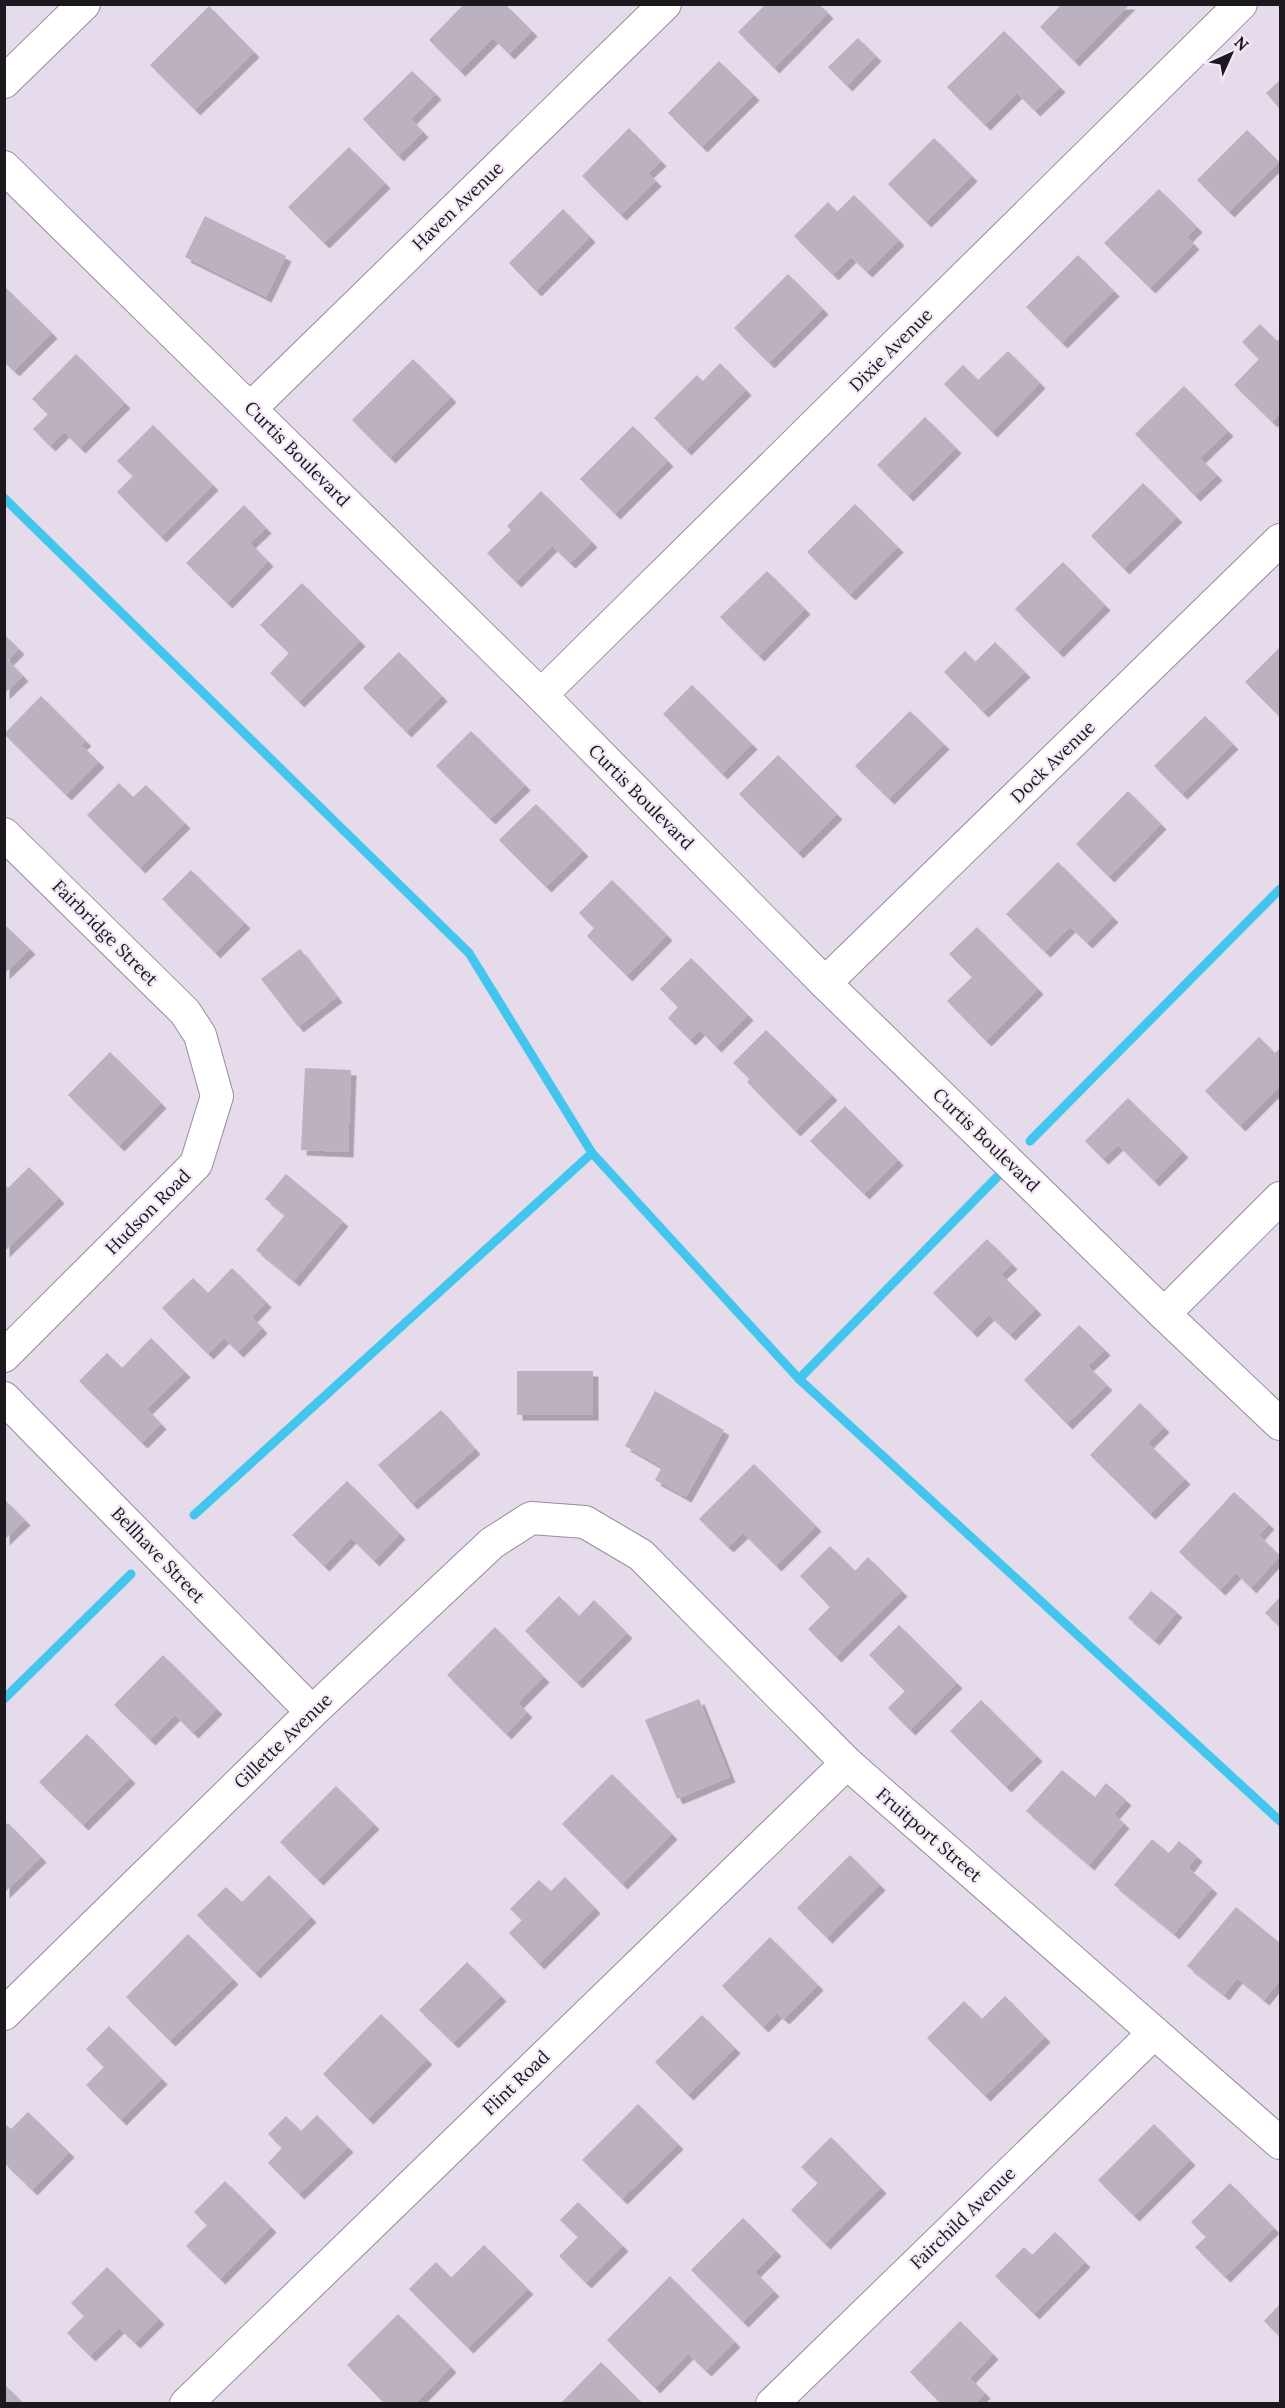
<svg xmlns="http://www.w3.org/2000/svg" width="1285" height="2408" font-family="Lora,serif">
  <defs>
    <filter id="shadow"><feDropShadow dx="5.5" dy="5.5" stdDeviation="0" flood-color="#0004"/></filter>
  </defs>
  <rect width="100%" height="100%" fill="#e6dbea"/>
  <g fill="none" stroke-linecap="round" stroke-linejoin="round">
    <g stroke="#43c6ed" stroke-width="9">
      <path d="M4,498L469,953L592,1153L799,1379L1280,1821"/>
      <path d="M1030,1141L1280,889"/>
      <path d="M799,1379L1001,1173"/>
      <path d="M194,1515L592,1153"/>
      <path d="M4,1699L131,1574"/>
    </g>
  </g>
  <g fill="#bbb1bf" filter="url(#shadow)">
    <path d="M464,4H505L532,31L509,54L493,38L460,71L429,40Z"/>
    <path d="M766,4H819L828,13L774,68L738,32Z"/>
    <path d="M1062,4H1130L1074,61L1040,27Z"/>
    <path d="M209,6L254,52L195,110L150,65Z"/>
    <path d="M1004,31L1060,87L1035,111L1017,93L985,125L947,87Z"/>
    <path d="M858,38L876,56L847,86L828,67Z"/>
    <path d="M719,61L754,95L702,147L668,113Z"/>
    <path d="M412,71L436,94L411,119L423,132L398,156L363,119Z"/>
    <path d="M1280,80V109L1266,93Z"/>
    <path d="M629,128L661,161L648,173L656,181L621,215L582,176Z"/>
    <path d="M1247,130L1279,162L1229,212L1197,180Z"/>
    <path d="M934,138L972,176L926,222L888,184Z"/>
    <path d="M349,147L385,183L324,243L288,207Z"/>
    <path d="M1159,189L1197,227L1187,237L1194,244L1150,288L1104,243Z"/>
    <path d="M854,195L899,240L867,272L851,257L833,275L794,236L828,202L837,212Z"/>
    <path d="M563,209L590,237L536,291L509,263Z"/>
    <path d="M205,216L286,256L266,297L185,257Z"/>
    <path d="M1078,255L1114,291L1062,343L1026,307Z"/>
    <path d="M788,274L823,309L769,363L734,328Z"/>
    <path d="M4,286L52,333L14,371L4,362Z"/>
    <path d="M1260,324L1277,341L1280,338V414L1272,422L1234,385L1259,359L1242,342Z"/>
    <path d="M1008,351L1040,383L992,432L944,384L963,365L978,380Z"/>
    <path d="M76,354L125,403L80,448L64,432L50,446L33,429L48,414L32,399Z"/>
    <path d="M413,359L451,397L390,458L352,420Z"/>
    <path d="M720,363L746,390L686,450L654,418L697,375L703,381Z"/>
    <path d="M1184,386L1228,431L1200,458L1217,475L1195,496L1135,434Z"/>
    <path d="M925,417L956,448L908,496L877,465Z"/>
    <path d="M153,425L213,485L161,537L117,492L133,476L117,461Z"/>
    <path d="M633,426L668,461L615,514L580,479Z"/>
    <path d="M1143,483L1177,517L1124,569L1091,536Z"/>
    <path d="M541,491L592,542L570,563L552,546L516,582L487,553L511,530L507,526Z"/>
    <path d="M855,504L898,547L850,595L807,552Z"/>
    <path d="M244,505L266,528L250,543L268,561L227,603L186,563Z"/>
    <path d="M1063,562L1105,605L1058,652L1015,609Z"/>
    <path d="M767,571L805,609L759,656L720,617Z"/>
    <path d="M302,583L360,641L299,702L270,673L289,653L260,625Z"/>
    <path d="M4,634L19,649L8,660L23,676L4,694Z"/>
    <path d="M995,642L1025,672L983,712L944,672L965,651L975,662Z"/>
    <path d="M1280,647V717L1245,682Z"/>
    <path d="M399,652L442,696L406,732L363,688Z"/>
    <path d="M692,685L752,744L722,774L663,714Z"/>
    <path d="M41,696L86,741L81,745L99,762L66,795L4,734Z"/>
    <path d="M910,711L944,744L889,799L855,766Z"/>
    <path d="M1205,716L1233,744L1182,794L1154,766Z"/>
    <path d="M471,731L525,785L490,819L436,766Z"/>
    <path d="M778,755L837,814L798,853L739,794Z"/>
    <path d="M119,783L133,797L146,785L185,823L140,868L87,815Z"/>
    <path d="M1128,791L1161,824L1109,877L1076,844Z"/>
    <path d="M536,804L583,851L546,887L499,840Z"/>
    <path d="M1058,862L1113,917L1087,943L1070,927L1045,952L1006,914Z"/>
    <path d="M191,870L245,923L215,953L162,899Z"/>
    <path d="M612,880L667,935L627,976L587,936L594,928L579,913Z"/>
    <path d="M4,924L30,949L4,974Z"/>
    <path d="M977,927L1038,989L986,1041L947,1001L972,977L949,954Z"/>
    <path d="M300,949L337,997L298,1027L261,979Z"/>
    <path d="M691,958L748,1015L716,1047L700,1030L690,1040L668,1018L678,1007L660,989Z"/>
    <path d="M766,1030L832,1095L795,1131L747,1082L750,1079L733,1063Z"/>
    <path d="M1259,1037L1275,1053L1279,1049L1280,1050V1086L1240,1126L1205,1091Z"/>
    <path d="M110,1052L161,1103L119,1146L68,1095Z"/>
    <path d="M305,1068L351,1070L348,1152L301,1150Z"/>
    <path d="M1128,1098L1183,1152L1154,1181L1118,1145L1103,1159L1085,1141Z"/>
    <path d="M845,1106L898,1160L864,1194L810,1141Z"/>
    <path d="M29,1167L59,1198L4,1252V1184L8,1188Z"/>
    <path d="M286,1174L343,1221L294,1281L256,1250L285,1215L265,1199Z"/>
    <path d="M987,1239L1012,1264L1001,1274L1036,1309L1010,1335L989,1315L972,1332L933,1293Z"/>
    <path d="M232,1268L266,1302L252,1317L262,1328L238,1352L224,1338L208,1354L162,1308L193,1278L208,1293Z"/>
    <path d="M1079,1325L1105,1350L1088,1366L1107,1385L1067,1424L1024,1380Z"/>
    <path d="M151,1338L185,1372L147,1409L161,1424L142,1443L79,1381L107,1353L122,1368Z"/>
    <rect x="517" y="1371" width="76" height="44"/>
    <path d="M655,1391L724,1430L686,1497L655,1480L662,1467L625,1446Z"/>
    <path d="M1140,1403L1164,1427L1148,1443L1185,1479L1150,1514L1090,1455Z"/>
    <path d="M441,1410L475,1449L412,1504L378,1465Z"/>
    <path d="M754,1464L816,1526L776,1566L743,1533L728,1547L699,1519Z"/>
    <path d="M347,1481L400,1534L374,1561L351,1538L324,1566L292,1535Z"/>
    <path d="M1234,1492L1269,1524L1259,1535L1280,1556L1251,1588L1236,1573L1220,1590L1179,1552Z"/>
    <path d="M4,1499L25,1520L4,1540Z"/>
    <path d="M830,1546L855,1571L868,1557L902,1591L836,1657L808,1629L830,1607L800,1576Z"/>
    <path d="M1151,1591L1177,1612L1154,1640L1128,1618Z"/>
    <path d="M559,1596L579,1616L594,1600L627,1633L577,1683L525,1631Z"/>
    <path d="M1280,1597V1627L1265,1613Z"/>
    <path d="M899,1625L957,1683L910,1730L888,1708L905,1691L869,1655Z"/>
    <path d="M495,1627L544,1677L518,1703L527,1712L506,1734L447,1675Z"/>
    <path d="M163,1655L217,1709L193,1733L175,1715L150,1740L114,1705Z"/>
    <path d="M699,1699L730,1777L677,1799L645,1720Z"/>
    <path d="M981,1700L1037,1756L1006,1787L950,1731Z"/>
    <path d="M87,1734L130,1778L83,1825L39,1782Z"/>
    <path d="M1062,1770L1095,1797L1106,1783L1126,1800L1114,1814L1124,1823L1089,1865L1026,1811Z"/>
    <path d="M612,1774L672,1834L622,1884L562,1824Z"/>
    <path d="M336,1786L374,1824L318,1880L280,1842Z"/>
    <path d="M8,1823L41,1857L4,1893V1826Z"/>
    <path d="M1152,1839L1169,1853L1179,1841L1197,1856L1188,1868L1212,1888L1174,1934L1114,1885Z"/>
    <path d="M850,1855L880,1885L827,1938L797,1908Z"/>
    <path d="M269,1875L311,1917L255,1973L197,1915L226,1887L242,1902Z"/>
    <path d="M565,1877L595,1908L539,1964L509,1933L522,1920L510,1909L539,1880L551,1891Z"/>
    <path d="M1236,1907L1280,1943V1980L1264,2000L1237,1978L1224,1995L1187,1966Z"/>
    <path d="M188,1934L233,1979L170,2041L126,1997Z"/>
    <path d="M770,1937L818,1985L784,2019L777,2013L763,2027L722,1986Z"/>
    <path d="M467,1962L501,1996L453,2043L419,2010Z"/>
    <path d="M1005,1996L1045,2037L985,2096L927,2038L964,2001L982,2019Z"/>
    <path d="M381,2014L427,2059L368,2119L323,2074Z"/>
    <path d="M702,2015L735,2048L688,2095L655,2062Z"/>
    <path d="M109,2026L162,2079L121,2120L86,2085L104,2067L86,2049Z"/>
    <path d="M638,2104L678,2144L622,2199L582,2160Z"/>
    <path d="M28,2112L69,2152L32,2190L4,2163V2123L11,2129Z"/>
    <path d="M317,2115L348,2147L299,2194L268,2163L282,2148L268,2134L286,2116L301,2131Z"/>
    <path d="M1154,2124L1190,2160L1134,2216L1098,2180Z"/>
    <path d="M831,2137L881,2188L825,2244L791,2210L818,2183L801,2167Z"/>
    <path d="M225,2181L271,2227L220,2279L186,2246L207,2225L194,2212Z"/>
    <path d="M1230,2183L1274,2228L1225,2277L1195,2247L1206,2237L1191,2222Z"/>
    <path d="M578,2202L623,2246L586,2283L559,2256L578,2237L560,2220Z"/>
    <path d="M743,2218L776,2251L755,2272L774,2291L743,2322L691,2270Z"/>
    <path d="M1055,2232L1085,2262L1034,2314L995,2276L1024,2247L1032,2255Z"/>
    <path d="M484,2245L528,2289L468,2348L409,2289L436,2262L451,2278Z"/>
    <path d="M107,2267L159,2319L135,2343L119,2328L90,2356L67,2333L84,2316L71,2303Z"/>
    <path d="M670,2276L735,2342L706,2371L688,2354L655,2388L607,2340Z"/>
    <path d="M1280,2304V2337L1264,2321Z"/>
    <path d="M398,2314L451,2367L415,2404H385L347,2365Z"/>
    <path d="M960,2321L993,2354L970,2378L985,2393L975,2404H941L910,2372Z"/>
    <path d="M601,2362L643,2404H560Z"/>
    <path d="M4,2384L24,2404H4Z"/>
  </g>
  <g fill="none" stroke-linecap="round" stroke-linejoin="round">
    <g stroke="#968c9a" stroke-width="34">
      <g id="street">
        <path d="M4,82L84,4"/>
        <path d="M4,167L541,695L825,983L1164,1314L1280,1424"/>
        <path d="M251,408L665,4"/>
        <path d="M541,695L1241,4"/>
        <path d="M4,834L185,1012L200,1035L217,1096L196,1164L4,1356"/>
        <path d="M825,983L1280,540"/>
        <path d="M1164,1314L1280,1198"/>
        <path d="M4,1398L312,1712"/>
        <path d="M4,2014L312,1712L492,1543L531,1518L585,1522L641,1555L847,1763L1280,2143"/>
        <path d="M186,2404L847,1763"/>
        <path d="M772,2404L1154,2033"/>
      </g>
    </g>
    <use href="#street" stroke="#fff" stroke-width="32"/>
  </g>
  <g text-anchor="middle" stroke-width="4.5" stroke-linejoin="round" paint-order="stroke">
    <g font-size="18" fill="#1c181d" stroke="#f3e9f7">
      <text transform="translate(458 206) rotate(-44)" y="6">Haven Avenue</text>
      <text transform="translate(891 350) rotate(-45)" y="6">Dixie Avenue</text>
      <text transform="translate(297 454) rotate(45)" y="6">Curtis Boulevard</text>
      <text transform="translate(1053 762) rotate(-44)" y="6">Dock Avenue</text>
      <text transform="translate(641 797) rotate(45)" y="6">Curtis Boulevard</text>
      <text transform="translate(105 933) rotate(45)" y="6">Fairbridge Street</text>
      <text transform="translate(986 1140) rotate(44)" y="6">Curtis Boulevard</text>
      <text transform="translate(148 1212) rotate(-45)" y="6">Hudson Road</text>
      <text transform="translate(158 1555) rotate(46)" y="6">Bellhave Street</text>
      <text transform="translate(283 1741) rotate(-44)" y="6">Gillette Avenue</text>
      <text transform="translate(929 1835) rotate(41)" y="6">Fruitport Street</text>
      <text transform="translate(516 2083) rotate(-44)" y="6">Flint Road</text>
      <text transform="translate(963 2218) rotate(-44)" y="6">Fairchild Avenue</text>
    </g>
  </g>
  <rect width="1285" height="2408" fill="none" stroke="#1c181d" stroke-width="12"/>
  <g transform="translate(1231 54) rotate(45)" stroke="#f3e9f7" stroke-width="4.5" paint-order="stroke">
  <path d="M0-4.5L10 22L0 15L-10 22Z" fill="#1c181d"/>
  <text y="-9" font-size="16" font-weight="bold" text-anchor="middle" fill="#1c181d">N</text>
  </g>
</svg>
